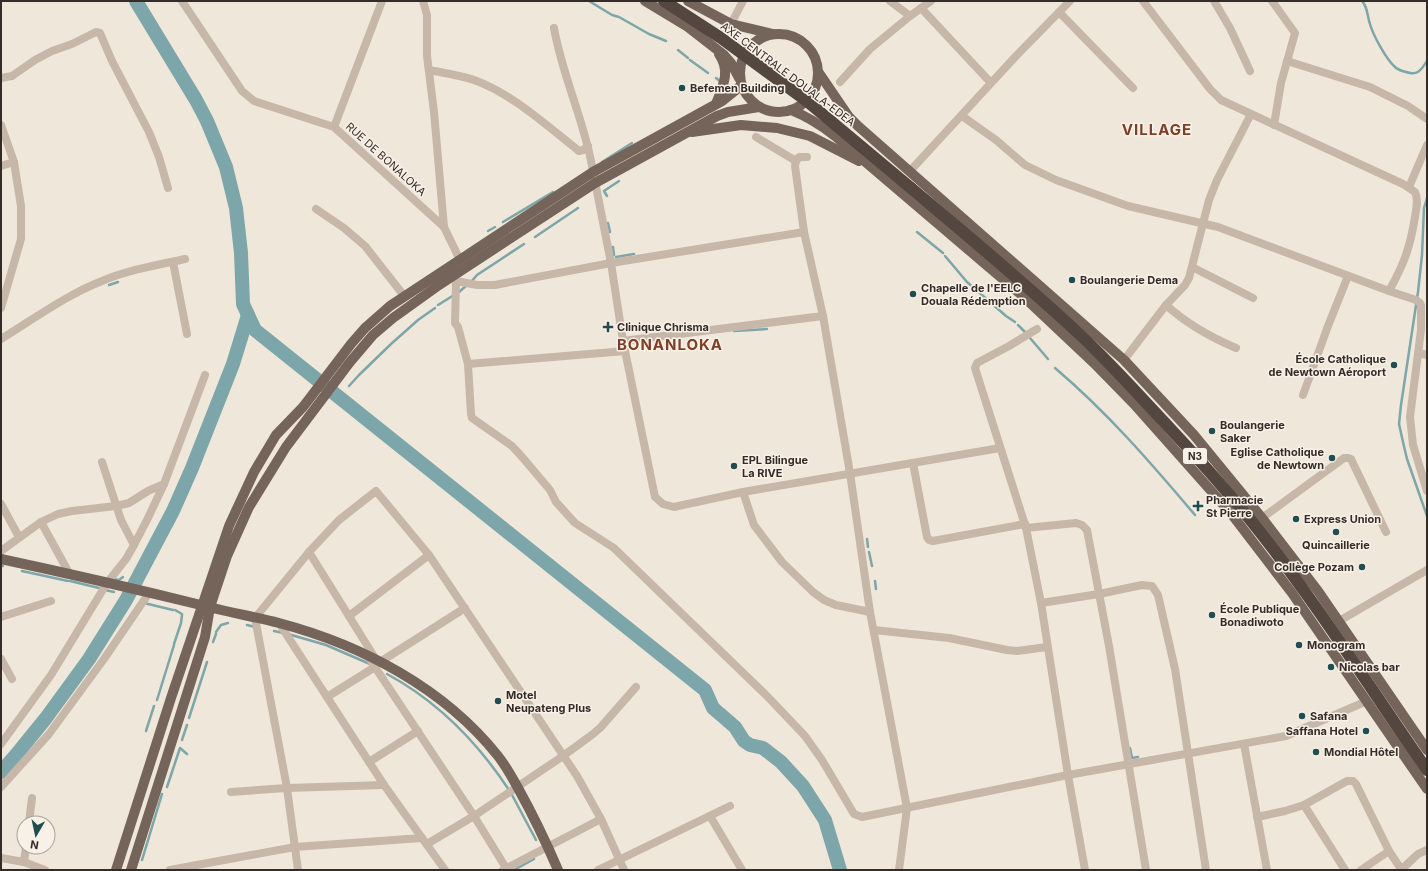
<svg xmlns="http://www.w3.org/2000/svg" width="1428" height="871" font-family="Inter,sans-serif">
  <rect width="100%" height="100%" fill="#f0e7db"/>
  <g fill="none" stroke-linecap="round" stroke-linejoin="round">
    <g stroke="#7ca6aa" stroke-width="2.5">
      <path d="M589,1L612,15L619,17L649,34L666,41"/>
      <path d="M1362,1C1368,7 1367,16 1370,24C1373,35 1386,59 1395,67C1398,70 1402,71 1406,72C1418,76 1421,70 1427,61"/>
      <path d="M678,50L688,58"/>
      <path d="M690,60L708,73"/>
      <path d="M716,78L721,82"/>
      <path d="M602,162L632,143"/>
      <path d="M607,196L604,191L619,181"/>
      <path d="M1427,198L1424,208L1422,255L1418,292L1401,405L1399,424L1403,442L1407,459L1427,516"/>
      <path d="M503,222L553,192"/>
      <path d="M608,223L610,232"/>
      <path d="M488,231L495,227"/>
      <path d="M917,232L943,253"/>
      <path d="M535,237L578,208"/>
      <path d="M613,247L614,255"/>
      <path d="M945,256L967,282L1006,316L1015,322"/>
      <path d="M616,257L634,254"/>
      <path d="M471,282L477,275L524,244"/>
      <path d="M109,285L118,282"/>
      <path d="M459,292L467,285"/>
      <path d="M438,305L454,295"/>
      <path d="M1018,325L1026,333"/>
      <path d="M734,331L767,329"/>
      <path d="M1030,338L1048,359"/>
      <path d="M391,344L418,320L435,308"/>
      <path d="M1055,368C1107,412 1151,463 1195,515"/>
      <path d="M349,386L359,375L390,345"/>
      <path d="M867,539L868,547"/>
      <path d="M869,552L872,566"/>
      <path d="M1,566H3"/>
      <path d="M22,571L68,581"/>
      <path d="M113,579L119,580L123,577"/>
      <path d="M70,581L99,588"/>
      <path d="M875,581L876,589"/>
      <path d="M105,590L114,592"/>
      <path d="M125,595L133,597"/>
      <path d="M144,603L173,610"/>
      <path d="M175,610L182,614"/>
      <path d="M247,625L255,627"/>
      <path d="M274,631L283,633"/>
      <path d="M216,632L221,625L228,623"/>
      <path d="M288,634L326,645L370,664"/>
      <path d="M213,642L216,634"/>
      <path d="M174,644L181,623L182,615"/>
      <path d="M387,674C437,701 478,743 509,790"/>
      <path d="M157,700L174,645"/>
      <path d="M189,718L207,662"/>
      <path d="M146,731L154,706"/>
      <path d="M182,740L187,725"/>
      <path d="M1130,748L1132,758L1138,757"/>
      <path d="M167,787L180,748L187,754"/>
      <path d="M511,793L536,840"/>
      <path d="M142,860L162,794"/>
      <path d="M514,870L534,859"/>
    </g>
    <g stroke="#7ca6aa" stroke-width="14">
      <path d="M136,1L196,100L207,121L226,167L236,208L241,253L243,304L255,330L705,690L713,708L735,727L744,741L750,745L763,748L781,762L803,786L825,820L840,870"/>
      <path d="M1,772L16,755L46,718L89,659L126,600L173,511L192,468L233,364L248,315"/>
    </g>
    <g stroke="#c7b7a8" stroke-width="8">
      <path d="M182,1L242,91L254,101L334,127L444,227L460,260"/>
      <path d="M423,1L427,15V56L434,112L444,227"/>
      <path d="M890,1L910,16"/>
      <path d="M1143,1L1210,89L1221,100L1403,184L1415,192C1419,200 1416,209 1415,217C1410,248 1404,264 1389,291"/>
      <path d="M1214,1L1230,28L1250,71"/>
      <path d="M1272,1L1295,33L1281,83L1274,125"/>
      <path d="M921,8L991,83"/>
      <path d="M1059,12L1133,88"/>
      <path d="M731,24L743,1"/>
      <path d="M554,28C562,74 582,116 591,161L611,263L623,341L655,497L663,504L674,507L743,492L1000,448"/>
      <path d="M1287,61L1370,87L1408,106L1427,119"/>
      <path d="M429,70C444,73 460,75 474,80C513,94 547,126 579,151L583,150L588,146"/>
      <path d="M1,78L12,76L35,60L52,51L72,44L96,32L100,33L112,61L149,132L159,157L168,188"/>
      <path d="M840,82L870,49L910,16L931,1"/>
      <path d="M962,116L996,140L1025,165L1056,180L1128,206L1218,227L1389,291L1416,300L1420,303L1421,305V330L1410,417L1413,445L1427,491"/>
      <path d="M1,125L14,162L21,206V239L1,308"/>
      <path d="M334,127L382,1"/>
      <path d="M756,137L796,161"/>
      <path d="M807,157H799L796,161L795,166L804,232L823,316L850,473L870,612L907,808L899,870"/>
      <path d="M1,166L14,162"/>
      <path d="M910,171L1016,56L1070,1"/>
      <path d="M1409,187L1427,145"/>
      <path d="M316,209L344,228L365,246L405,297"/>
      <path d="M173,262L187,334"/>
      <path d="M1192,267L1253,298"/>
      <path d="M450,270L456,281L455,323L458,327L468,364L471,414L472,418L512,446L523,458L550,490L556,502L575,523L614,548L767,696L805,736L822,760L854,814L862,817L1068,775L1286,736L1367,701"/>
      <path d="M456,281L477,285H495L611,263L804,232"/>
      <path d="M1166,305C1187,324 1210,337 1236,348"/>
      <path d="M1037,329L1009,346L977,363L975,368L1026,528L1041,603L1068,775L1085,870"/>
      <path d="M1,339C34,319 66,295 102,281C128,270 157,265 185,259"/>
      <path d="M623,341L823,316"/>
      <path d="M1419,353L1427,355"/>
      <path d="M1124,360L1166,305L1185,285L1189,278L1209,200L1217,180L1251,114"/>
      <path d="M468,364L625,351"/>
      <path d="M1303,395L1328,326L1348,276"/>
      <path d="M102,462L121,520L134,545"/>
      <path d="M913,463L927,537L929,540L933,541L1025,524"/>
      <path d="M743,492L754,525L782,562L813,592L824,600L836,605L870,612"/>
      <path d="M1,504L19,537"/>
      <path d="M1262,518L1344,458H1348L1351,459L1386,532"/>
      <path d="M41,522L69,573"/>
      <path d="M1026,528L1076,523L1082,525L1087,530L1109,646L1146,870"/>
      <path d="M1,551L41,522L58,514L72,511L116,506L129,503L148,491L164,484"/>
      <path d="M309,552L375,658"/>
      <path d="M1041,603L1099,594L1142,585L1152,586L1158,595L1175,669L1206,870"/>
      <path d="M349,616L429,555"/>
      <path d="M1,617L51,601"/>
      <path d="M1339,621L1427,570"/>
      <path d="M279,623L384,785L445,870"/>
      <path d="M874,630L949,638L1007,650L1017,651L1047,647"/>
      <path d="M367,655L474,816L506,868"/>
      <path d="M1,659L12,679"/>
      <path d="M380,662L465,608"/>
      <path d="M327,697L375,667"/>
      <path d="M1,744L51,675L107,583L126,559L134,545L147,520L164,484L205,375"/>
      <path d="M1244,744L1267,870"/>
      <path d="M369,762L418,731"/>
      <path d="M1,787L49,734L104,659L149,593"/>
      <path d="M231,792L287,788L384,785"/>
      <path d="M1304,805L1345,870"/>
      <path d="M710,816L742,870"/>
      <path d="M1257,817L1285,811L1304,805L1347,781H1353L1356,784L1389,851L1401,869"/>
      <path d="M29,823L32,798"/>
      <path d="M427,844L474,816L563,756L593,734L600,728L636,687"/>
      <path d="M1,858L24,862L45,870"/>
      <path d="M24,862L26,847"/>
      <path d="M170,870L295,847L422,838"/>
      <path d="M298,870L287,788L255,618L309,552L339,520L376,491L429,555L577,776L601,819L624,870"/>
      <path d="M503,870L601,819"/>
      <path d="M598,870L730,806"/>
      <path d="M1361,870L1389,851"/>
      <path d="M1401,870L1418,854L1427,850"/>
    </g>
    <g stroke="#75645a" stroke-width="10">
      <path d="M645,1L688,27L724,55L731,63L739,78"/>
      <path d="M688,1L731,24L773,34"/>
      <circle cx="779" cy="73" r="39"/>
      <path d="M819,73L849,117L858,126L1124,360L1194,435L1262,518L1318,591L1427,750"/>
      <path d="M716,104C723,86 731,71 719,54"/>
      <path d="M791,110C808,117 821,125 835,136L1024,297L1094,363L1134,404L1230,512L1292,593L1427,789"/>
      <path d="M692,132L741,125L777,128L810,136L859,161"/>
      <path d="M1,559C71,574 140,590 209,607C232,613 256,617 279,623C362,645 444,688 498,756C506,766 512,777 518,788C533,815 546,842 558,870"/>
      <path d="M116,870L171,698L229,526L254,472L276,435L303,407L351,344L365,328L390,306L593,172L722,101L742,85"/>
      <path d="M131,870L205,637L210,607L227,556L249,507L286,447L350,362L373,335L393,318L439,285L595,183L717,116L728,112L759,107"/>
    </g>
    <path stroke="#54473f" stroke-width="12" d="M911,188C968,236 1026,284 1080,335C1105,358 1128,383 1151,408C1184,443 1217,479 1248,517C1313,597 1368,685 1427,770"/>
    <path stroke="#54473f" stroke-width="12" d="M664,1L721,38L808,102L911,188"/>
  </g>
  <g fill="#204d52" stroke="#f8f1e7" stroke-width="1.5">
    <circle cx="682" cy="88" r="4"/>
    <circle cx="1072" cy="280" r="4"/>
    <circle cx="913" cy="294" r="4"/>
    <path d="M606 321h4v4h4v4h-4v4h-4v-4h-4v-4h4z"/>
    <circle cx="1394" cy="365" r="4"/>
    <circle cx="1212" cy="431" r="4"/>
    <circle cx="1332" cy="458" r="4"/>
    <circle cx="734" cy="466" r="4"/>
    <path d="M1196 500h4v4h4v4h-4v4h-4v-4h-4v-4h4z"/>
    <circle cx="1296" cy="519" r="4"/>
    <circle cx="1336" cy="532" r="4"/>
    <circle cx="1362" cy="567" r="4"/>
    <circle cx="1212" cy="615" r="4"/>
    <circle cx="1299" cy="645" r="4"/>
    <circle cx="1331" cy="667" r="4"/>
    <circle cx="498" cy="701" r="4"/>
    <circle cx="1302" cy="716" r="4"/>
    <circle cx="1366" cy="731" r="4"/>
    <circle cx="1316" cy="752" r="4"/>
  </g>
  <g text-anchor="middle" stroke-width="3" stroke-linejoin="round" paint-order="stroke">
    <rect fill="#f8f1e7" stroke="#6f6761" stroke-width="1" x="1183" y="448" width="24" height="16" rx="3"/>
    <g font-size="10" font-weight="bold" fill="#342c27">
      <text x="1195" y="460">N3</text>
    </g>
    <g font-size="11" fill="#342c27" stroke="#f8f1e7">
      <text transform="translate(788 74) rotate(37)" y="4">AXE CENTRALE DOUALA-EDEA</text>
      <text transform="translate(386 159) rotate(42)" y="4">RUE DE BONALOKA</text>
    </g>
    <g font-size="11" font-weight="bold" fill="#342c27" stroke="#f8f1e7" text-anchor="start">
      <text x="690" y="92">Befemen Building</text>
      <text x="1080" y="284">Boulangerie Dema</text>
      <text x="921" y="292">Chapelle de l'EELC<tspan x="921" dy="13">Douala Rédemption</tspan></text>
      <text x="617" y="331">Clinique Chrisma</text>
      <text x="1386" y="363" text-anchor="end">École Catholique<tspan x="1386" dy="13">de Newtown Aéroport</tspan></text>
      <text x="1220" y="429">Boulangerie<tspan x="1220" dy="13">Saker</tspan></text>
      <text x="1324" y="456" text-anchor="end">Eglise Catholique<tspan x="1324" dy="13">de Newtown</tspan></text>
      <text x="742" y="464">EPL Bilingue<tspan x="742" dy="13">La RIVE</tspan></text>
      <text x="1206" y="504">Pharmacie<tspan x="1206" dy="13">St Pierre</tspan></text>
      <text x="1304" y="523">Express Union</text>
      <text x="1336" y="549" text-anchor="middle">Quincaillerie</text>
      <text x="1354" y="571" text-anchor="end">Collège Pozam</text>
      <text x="1220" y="613">École Publique<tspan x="1220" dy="13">Bonadiwoto</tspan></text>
      <text x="1307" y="649">Monogram</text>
      <text x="1339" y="671">Nicolas bar</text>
      <text x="506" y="699">Motel<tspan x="506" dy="13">Neupateng Plus</tspan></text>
      <text x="1310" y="720">Safana</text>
      <text x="1358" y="735" text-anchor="end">Saffana Hotel</text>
      <text x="1324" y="756">Mondial Hôtel</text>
    </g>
    <g font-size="15" font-weight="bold" letter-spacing="1" fill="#7d3f27" stroke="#f8f1e7">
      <text x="1157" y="135">VILLAGE</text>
      <text x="670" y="350">BONANLOKA</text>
    </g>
  </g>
  <rect width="1428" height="871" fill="none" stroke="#342c27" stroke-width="4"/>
  <g transform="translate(36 835) rotate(189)"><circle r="19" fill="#f8f1e7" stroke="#aaa29a"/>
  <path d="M0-3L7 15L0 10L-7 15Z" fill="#204d52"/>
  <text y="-6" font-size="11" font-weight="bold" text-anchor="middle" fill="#342c27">N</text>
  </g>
</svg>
